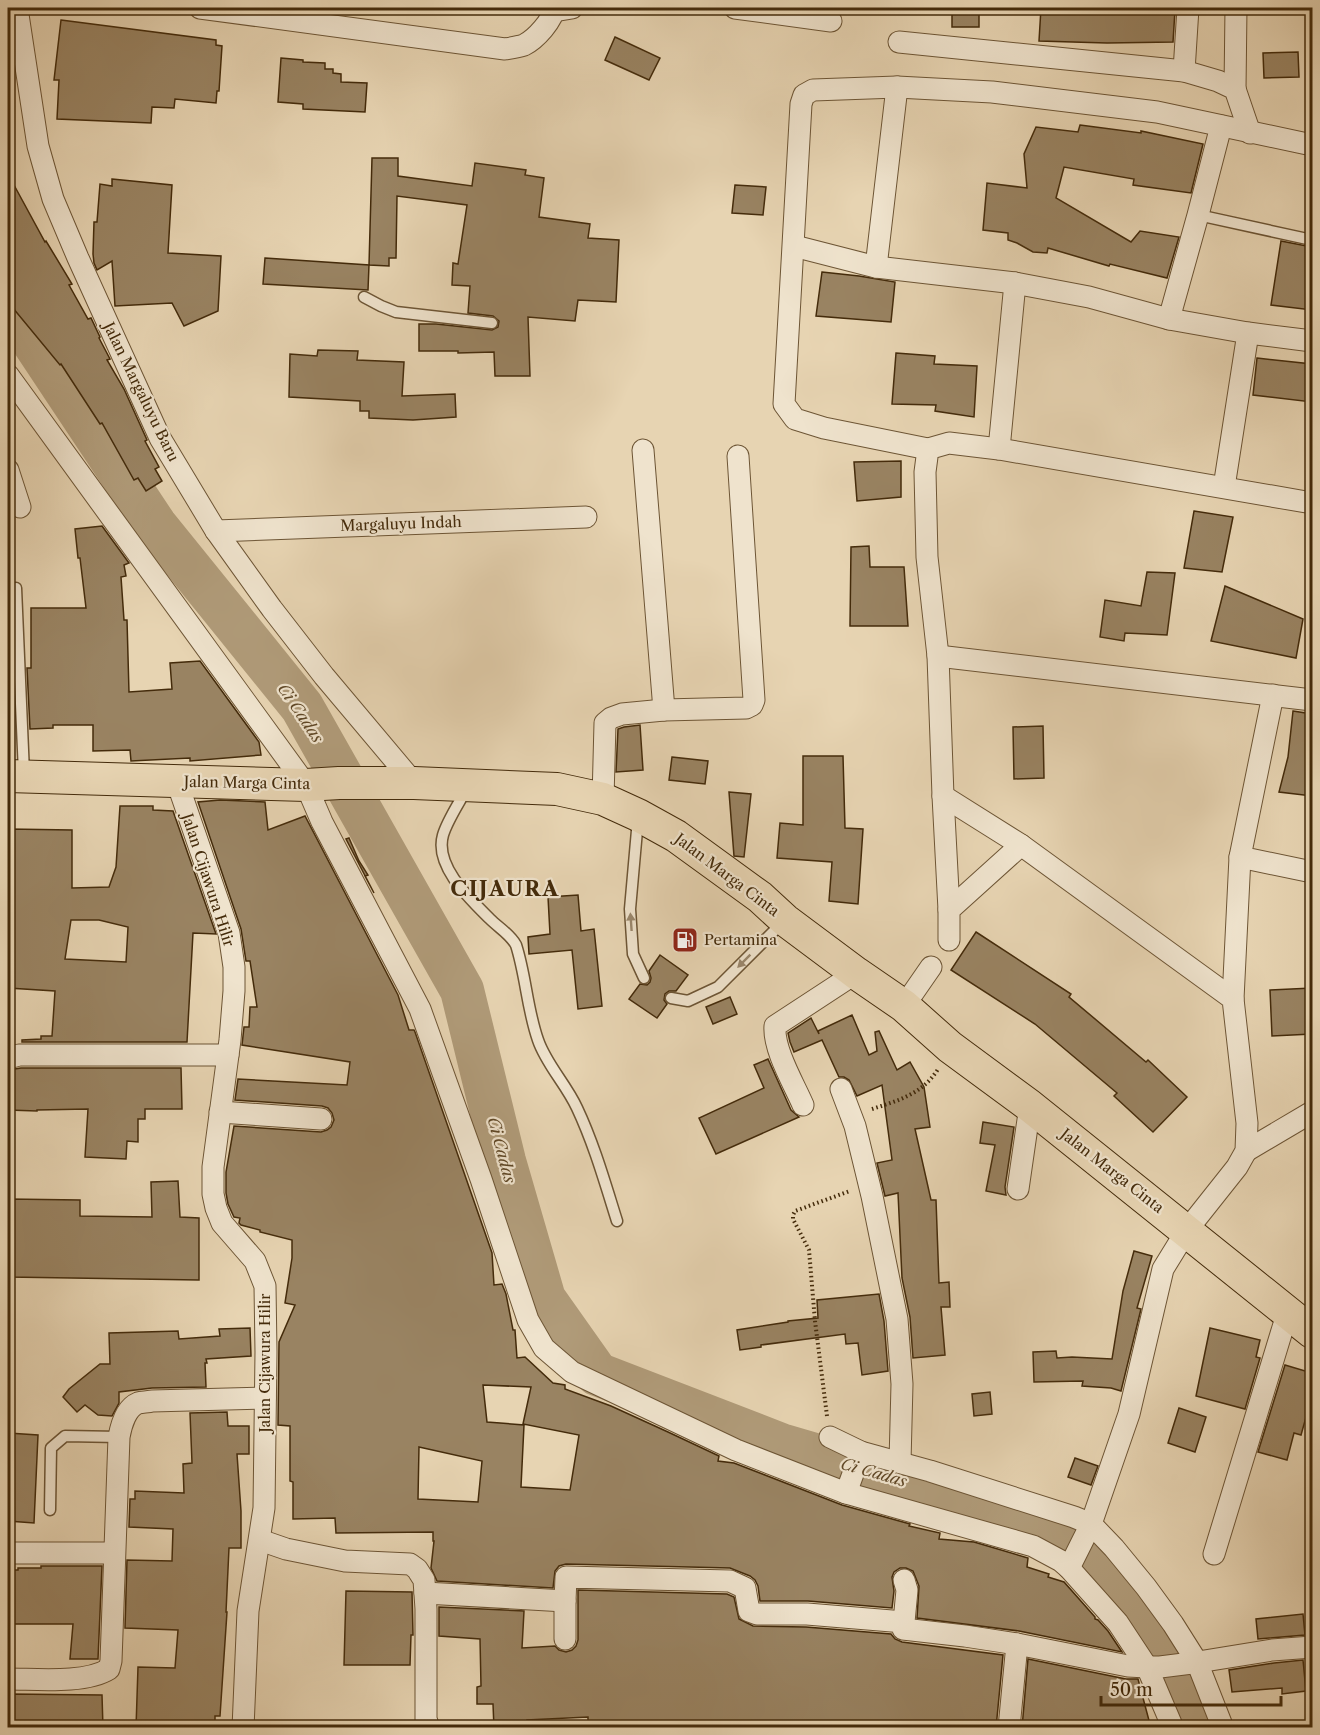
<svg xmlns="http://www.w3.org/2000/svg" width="1320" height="1735" font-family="'Libre Caslon Text',serif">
  <rect width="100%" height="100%" fill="#e7d4b2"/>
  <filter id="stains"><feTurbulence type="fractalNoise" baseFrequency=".00333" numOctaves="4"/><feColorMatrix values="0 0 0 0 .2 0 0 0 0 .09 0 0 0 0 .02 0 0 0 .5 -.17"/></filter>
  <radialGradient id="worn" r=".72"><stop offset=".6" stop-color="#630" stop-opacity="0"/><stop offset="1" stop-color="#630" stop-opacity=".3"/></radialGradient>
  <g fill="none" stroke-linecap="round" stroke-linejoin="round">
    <path stroke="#b09b79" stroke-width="44" d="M8,313L21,323L155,525L302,707L462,990L504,1161L544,1299L597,1374L781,1445L972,1501L1093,1543L1175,1679L1198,1728"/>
  </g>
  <g fill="#998362" stroke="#442b0b" stroke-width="1.5" fill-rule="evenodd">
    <rect x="952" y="8" width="27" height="19"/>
    <path d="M1041,8H1108V11L1175,10L1173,42L1107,43L1039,41Z"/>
    <path d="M61,20L216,40V45L222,46L219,91H217L216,103L175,99L174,108L152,107L151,123L57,119L59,80H54Z"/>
    <path d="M615,37L660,58L649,80L605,60Z"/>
    <path d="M1298,52L1299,77L1264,78L1263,53Z"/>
    <path d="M281,58L303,60V62L325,63V69H333V73L341,74V82L367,83L365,112L303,109V104L278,102Z"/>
    <path d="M1080,125L1141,133V131L1203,144L1191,193L1133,185L1134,179L1064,167L1056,198L1131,242L1140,231L1179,237L1167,278L1110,264L1109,266L1048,248L1047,253L1033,252L1017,243L1008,240V233L983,230L987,183L1027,188L1024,154L1036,127L1078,132Z"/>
    <path d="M372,158H398V176L472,186L475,163L526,170L525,175L544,178L539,217L590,224L588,238L619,240L616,302L578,300L575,321L528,317L530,376H495L494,352L458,353V351H419V324H436L492,330L498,327L499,321L493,316L468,313L470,286L452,285L453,263L458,264L467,205L397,196L396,258H389V266L369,265Z"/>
    <path d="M8,174L45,242L46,241L72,284L69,285L88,319L91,318L100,337L99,338L110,359L107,360L124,389L147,440L145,441L159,467L155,469L162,481L146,491L138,478L134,480L102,423L100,424L61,364L60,365L8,302Z"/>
    <path d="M112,179L172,185L168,253L221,256L218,311L184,326L172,303L115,306L112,261L97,270L94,263L93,254L94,222H97L100,184L112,186Z"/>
    <path d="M735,185L766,187L763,215L732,213Z"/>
    <path d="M1281,241L1312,247V310L1271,305Z"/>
    <path d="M265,258L369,265L368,290L263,284Z"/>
    <path d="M822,272L859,276L895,282L891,322L816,316Z"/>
    <path d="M318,350L358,351L357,360L404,362L402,396L455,394L456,417L413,420L369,418V411H360V401L289,397L290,354L317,356Z"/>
    <path d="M896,353L935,356L934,364L977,366L974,417L935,411L936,405L892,404Z"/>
    <path d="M1257,358L1312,364V402L1253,395Z"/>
    <path d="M901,461V497L857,501L854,462Z"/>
    <path d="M1194,511L1233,517L1222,572L1184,568Z"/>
    <path d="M102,526L129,563L124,565L126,576L121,577L124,620H127L129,692L172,689L170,663L200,661L259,742L261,755L190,761V758L131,761L130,750L93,751V725H53V728L30,729L27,668H31V608H86L80,558H78L75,529Z"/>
    <path d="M869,546L870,567H904L908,626H850L851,547Z"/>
    <path d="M1147,572L1175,573L1167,635L1125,633L1124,641L1100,637L1105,600L1141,606Z"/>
    <path d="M1225,586L1303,619L1296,658L1211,641Z"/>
    <path d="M8,668H12L14,717H8Z"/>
    <path d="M1293,711L1312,714V796L1279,792L1288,757Z"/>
    <path d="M640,725L643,770L616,772L618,729L624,727Z"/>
    <path d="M1043,726L1044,778L1014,779L1013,727Z"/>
    <path d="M803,756H843L845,828L863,829L858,904L829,901L832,862L777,858L780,823L803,825Z"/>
    <path d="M672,757L708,761L705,784L669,780Z"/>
    <path d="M729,792L751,794L744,857L734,856Z"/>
    <path d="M220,800L265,802L268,830L305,816L398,995L409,1030H414L415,1032L492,1253L494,1285L502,1284L506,1294L513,1330H515L517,1358L525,1357L553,1383L565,1385V1389L611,1406L668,1432L719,1456L718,1461L734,1463L842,1505L910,1524L909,1526L940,1533L939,1539L974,1542L1028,1558L1027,1567L1049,1574L1048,1577L1064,1582L1095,1617V1619L1098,1620L1108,1631L1122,1652L1019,1631L917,1618L919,1586L913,1571L906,1568H900L894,1572L892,1577L894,1591L892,1608L808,1601H760L758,1586L755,1580L750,1576L730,1568L566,1564L559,1566L555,1571L553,1588L437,1581L431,1568L434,1541H433V1532L336,1533L335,1518L293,1519V1482L290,1481V1426L278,1425L279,1342L295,1305L285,1303L292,1258V1240L260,1232V1230L241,1225L239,1223L240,1218L234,1217L228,1204L226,1193V1172L234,1126L321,1132L327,1130L331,1127L334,1120L332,1113L328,1108L322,1106L235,1100L238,1079L347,1085L350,1062L242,1045L244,1027H249L250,1007H257L250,961H246L241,929L198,802ZM483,1385L531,1387L523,1424L579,1435L570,1490L521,1487L524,1425L487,1422ZM419,1447L482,1461L478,1502L418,1499Z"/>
    <path d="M120,806H153V810L173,811L216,934L193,933L187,1042H22V1040L41,1039V1036H52L55,991L8,988V829L72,830V888L109,887L116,867ZM71,920H99L128,927L126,962L65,959Z"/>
    <path d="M349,838L359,861L368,875L365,876L374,893L346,839Z"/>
    <path d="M578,895L581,931L594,929L602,1006L578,1009L572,950L529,954L528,937L550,934L548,897Z"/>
    <path d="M976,932L1071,994L1069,997L1146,1062L1148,1060L1187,1097L1153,1132L1114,1096L1117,1093L1035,1024L951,970Z"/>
    <path d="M660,955L688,975L676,991H669L665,994L664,1000L667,1004L657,1018L629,999L640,984L647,985L650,982L651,978L649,971Z"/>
    <path d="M1312,988V1034L1272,1036L1270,990Z"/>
    <path d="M730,997L737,1014L713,1024L706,1007Z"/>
    <path d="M852,1015L869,1055L877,1051L875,1032L879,1031L897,1070L910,1062L924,1087L930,1127L915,1129L931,1200H936L939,1283L949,1282L950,1307H941L945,1355L913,1358L910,1317L902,1278L898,1193L885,1196L877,1163L892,1160L882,1085L857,1096L849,1080L844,1077H839L822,1040L794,1052L790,1042L788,1033L811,1018L819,1034L818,1031Z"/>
    <path d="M768,1059L791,1110L799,1117L716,1154L699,1118L764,1088L754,1065Z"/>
    <path d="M21,1068H181L182,1109H145V1119H138V1142L127,1141L126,1159L85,1157L88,1109L37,1110V1111L8,1110V1070Z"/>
    <path d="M983,1122L1014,1127L1005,1187L1006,1195L986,1191L995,1145L980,1143Z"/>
    <path d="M178,1181L180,1217L199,1218V1280L8,1277V1199L80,1200V1216L152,1217L151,1182Z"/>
    <path d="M1134,1251L1152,1256L1137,1308L1141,1309L1121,1391L1111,1388L1082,1386L1083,1381L1034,1382L1033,1352L1056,1351L1057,1358L1072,1357L1112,1359L1123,1291Z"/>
    <path d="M879,1294L884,1321L888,1371L862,1375L858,1343L846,1344L845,1334L761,1345V1347L740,1350L737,1330L788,1322V1321L818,1318L817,1300Z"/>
    <path d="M250,1328L251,1356L206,1359L207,1363H205L206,1387L152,1388L119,1392V1403L112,1416L98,1415L85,1405L77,1412L63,1397L69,1389L100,1364H110L109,1333L178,1331L179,1339L220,1336L219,1329Z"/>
    <path d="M1210,1328L1260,1340L1256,1357L1260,1358L1245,1409L1196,1396Z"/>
    <path d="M1285,1365L1312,1373V1404L1310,1403L1301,1435L1294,1433L1287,1460L1258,1452Z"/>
    <path d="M990,1392L992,1414L974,1416L972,1394Z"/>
    <path d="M1179,1408L1206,1417L1195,1452L1168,1443Z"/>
    <path d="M227,1412L228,1426H249V1454H237L241,1511V1548H229L226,1612H227L220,1716H215V1728H136L138,1667L175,1668L178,1630L125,1628L127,1560L172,1561L173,1529L129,1527L130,1499H135V1491L184,1493L183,1464L192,1463L190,1413Z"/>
    <path d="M8,1433L38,1435L34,1523L8,1521Z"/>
    <path d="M1075,1458L1098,1466L1091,1485L1068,1477Z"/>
    <path d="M41,1566H102L98,1659H70L73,1624H14V1610H8V1570H18V1568H41Z"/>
    <path d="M578,1590L727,1594L734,1597L739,1619L753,1626L806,1627L891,1634L895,1639L902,1642L1003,1655L996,1728H588V1717L527,1720L528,1728H494L493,1704H477V1687L481,1686L480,1639L439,1636V1607L524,1611L522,1648L555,1646L559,1650L566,1652L572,1650L576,1646L578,1640Z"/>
    <path d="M346,1591L412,1592L413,1635H411L410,1665H344Z"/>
    <path d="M1303,1614L1305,1635L1258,1639L1256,1619Z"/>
    <path d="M1028,1659L1126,1679H1138L1151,1728H1117L1060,1721L1059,1728H1022Z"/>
    <path d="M1303,1660L1306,1691L1282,1694V1688L1232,1692L1229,1670L1274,1663Z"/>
    <path d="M8,1694L102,1695L103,1728H8Z"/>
  </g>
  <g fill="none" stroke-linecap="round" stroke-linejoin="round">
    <g stroke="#6d5535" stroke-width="13">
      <g id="lane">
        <path d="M1198,215L1312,240"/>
        <path d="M364,297L381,306L396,312L492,323"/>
        <path d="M16,588L24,773"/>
        <path d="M466,790C459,803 447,821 443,835C434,866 470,899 490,919C499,928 510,934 516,945C526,976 527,1009 538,1040C546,1064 566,1084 577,1108C594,1144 605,1183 617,1221"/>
        <path d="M638,819L630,909L633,954L644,978"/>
        <path d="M671,998L688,1001L718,987L783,922"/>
        <path d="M50,1510L51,1448L65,1436L119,1437"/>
      </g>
    </g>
    <g stroke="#6d5535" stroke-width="23">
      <g id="street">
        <path d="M17,8L38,146L53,199L78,258L160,438L216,531L272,609L324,676L414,783"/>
        <path d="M200,8L505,49C511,48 518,47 524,45C536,39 553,20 554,8"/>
        <path d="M735,8L831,21"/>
        <path d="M554,11L572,8"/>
        <path d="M899,42L1184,71L1218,81L1235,89L1250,133"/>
        <path d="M1184,71L1188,8"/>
        <path d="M1235,89L1236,8"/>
        <path d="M794,246L876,267L1015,283L1089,297L1169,319L1248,333L1312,341"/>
        <path d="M876,267L897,87"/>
        <path d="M1169,319L1198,215L1221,126"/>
        <path d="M8,375L306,785L322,822L420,1009L481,1179L528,1320L544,1348L572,1372L736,1450L846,1493L1033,1546L1061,1561L1069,1568L1118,1623L1147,1667L1173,1728"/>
        <path d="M928,449L824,428L795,419L784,404L801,104L804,95L813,90L897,87L992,92L1157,112L1312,145"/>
        <path d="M999,449L1015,283"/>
        <path d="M643,450L664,710"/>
        <path d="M8,470L20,507"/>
        <path d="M1224,487L1248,333"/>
        <path d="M216,531L586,517"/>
        <path d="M938,656L1312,700"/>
        <path d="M1273,695L1240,857L1312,872"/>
        <path d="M177,782L229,933L234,967V991L230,1040L213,1167V1194L216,1208L222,1223L255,1261L265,1286L266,1352L264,1508L248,1611L243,1728"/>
        <path d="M943,796L1021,845L949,910V940"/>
        <path d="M603,799L605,723L611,718L622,714L664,710L746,708L752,705L754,700L738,456"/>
        <path d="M1021,845L1233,999L1247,1123L1246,1151L1237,1167L1187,1230L1163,1269L1129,1414L1091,1524L1069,1568"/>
        <path d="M949,910L943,796L938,656L927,557L925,472L928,449L949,443L999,449L1312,503"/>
        <path d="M1233,999L1240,857"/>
        <path d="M904,1006L931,967"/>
        <path d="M8,1058L19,1055H228"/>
        <path d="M841,1089L855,1126L872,1196L897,1319L902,1384L900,1462"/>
        <path d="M803,1105C794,1084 773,1049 775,1026L856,973"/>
        <path d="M220,1112L321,1119"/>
        <path d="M1246,1151L1312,1112"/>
        <path d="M1018,1189L1030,1106"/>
        <path d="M830,1437L861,1452L930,1471L1074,1517L1091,1524L1114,1548L1146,1587L1173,1624L1197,1662L1223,1728"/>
        <path d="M846,1493L861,1452"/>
        <path d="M260,1540L286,1549L345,1561L410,1564L417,1569L424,1580L426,1609V1719L429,1728"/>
        <path d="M8,1553H114"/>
        <path d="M1214,1554L1288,1311"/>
        <path d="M904,1580L907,1590L904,1622"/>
        <path d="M425,1593L565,1601L566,1577L730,1581L745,1588L749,1611L757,1614H807L904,1622L903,1629L965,1636L1017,1644L1128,1666L1147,1667H1160L1192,1663L1272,1650L1312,1647"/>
        <path d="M565,1601V1639"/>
        <path d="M8,1679C36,1679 85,1684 109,1669L111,1661L119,1437C121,1426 126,1408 138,1403C142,1402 148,1402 152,1401L265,1398"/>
        <path d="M1009,1728L1017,1644"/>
      </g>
    </g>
    <g stroke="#442b0b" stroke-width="34">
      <path id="primary" d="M8,776L306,785L339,783H414L557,789L603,799L638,815L676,836L760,897L785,920L856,973L904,1006L950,1047L1030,1106L1312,1332"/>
    </g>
    <g stroke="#442b0b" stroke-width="4" stroke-dasharray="1.5 3" stroke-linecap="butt">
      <path d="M872,1109C897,1101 923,1094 938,1069"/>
      <path d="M827,1416L815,1321L809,1250L793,1219V1215L795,1211L850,1191"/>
    </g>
    <use href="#lane" stroke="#efe3cd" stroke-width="10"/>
    <use href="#street" stroke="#efe3cd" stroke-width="21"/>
    <use href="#primary" stroke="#e7d4b2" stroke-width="32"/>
  </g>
  <defs><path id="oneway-solid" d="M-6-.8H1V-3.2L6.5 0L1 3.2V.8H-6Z" transform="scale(1.5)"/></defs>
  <g fill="#9a876c">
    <use href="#oneway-solid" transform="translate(631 922) rotate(-94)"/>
    <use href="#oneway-solid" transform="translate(744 961) rotate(135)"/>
  </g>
  <defs>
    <g id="fuel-square" transform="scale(1.35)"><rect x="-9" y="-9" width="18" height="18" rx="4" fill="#8f2418" stroke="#efe3cd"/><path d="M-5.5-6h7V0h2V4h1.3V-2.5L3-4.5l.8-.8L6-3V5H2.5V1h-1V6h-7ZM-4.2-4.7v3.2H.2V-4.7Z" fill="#fff"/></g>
  </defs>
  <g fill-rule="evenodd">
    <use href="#fuel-square" x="685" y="940"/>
  </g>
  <g text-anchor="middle" stroke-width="4.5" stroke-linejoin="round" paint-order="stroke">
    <g font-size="15" fill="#442b0b" stroke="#efe3cd">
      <text transform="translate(141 392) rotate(64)" y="5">Jalan Margaluyu Baru</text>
      <text transform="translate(401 524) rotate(-2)" y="5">Margaluyu Indah</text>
      <text transform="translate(247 783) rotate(1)" y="5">Jalan Marga Cinta</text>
      <text transform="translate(727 875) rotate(37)" y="5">Jalan Marga Cinta</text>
      <text transform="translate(208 880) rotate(72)" y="5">Jalan Cijawura Hilir</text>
      <text transform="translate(1112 1171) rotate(38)" y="5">Jalan Marga Cinta</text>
      <text transform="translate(265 1363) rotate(-90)" y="5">Jalan Cijawura Hilir</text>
    </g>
    <g font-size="15" fill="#442b0b" stroke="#efe3cd" text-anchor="start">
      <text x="704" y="945">Pertamina</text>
    </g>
    <g font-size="16" font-style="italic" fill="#5f4726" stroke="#efe3cd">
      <text transform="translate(301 713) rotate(56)" y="6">Ci Cadas</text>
      <text transform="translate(502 1150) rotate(75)" y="6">Ci Cadas</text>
      <text transform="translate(874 1472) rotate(16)" y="6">Ci Cadas</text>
    </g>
    <g font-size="21" font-weight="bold" letter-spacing="1.5" fill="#442b0b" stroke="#efe3cd">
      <text x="505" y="896">CIJAURA</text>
    </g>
  </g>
  <rect width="1320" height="1735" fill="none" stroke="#e7d4b2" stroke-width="30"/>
  <rect x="9" y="9" width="1302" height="1717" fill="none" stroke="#442b0b" stroke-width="3"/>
  <rect x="15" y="15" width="1290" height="1705" fill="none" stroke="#442b0b" stroke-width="1.5"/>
  <path d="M1101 1696v9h180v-9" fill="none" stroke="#442b0b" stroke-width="3"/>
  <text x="1110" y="1696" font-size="18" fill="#442b0b" stroke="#efe3cd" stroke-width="4.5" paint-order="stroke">50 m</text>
  <rect width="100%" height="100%" filter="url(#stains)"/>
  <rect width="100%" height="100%" fill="url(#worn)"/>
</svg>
